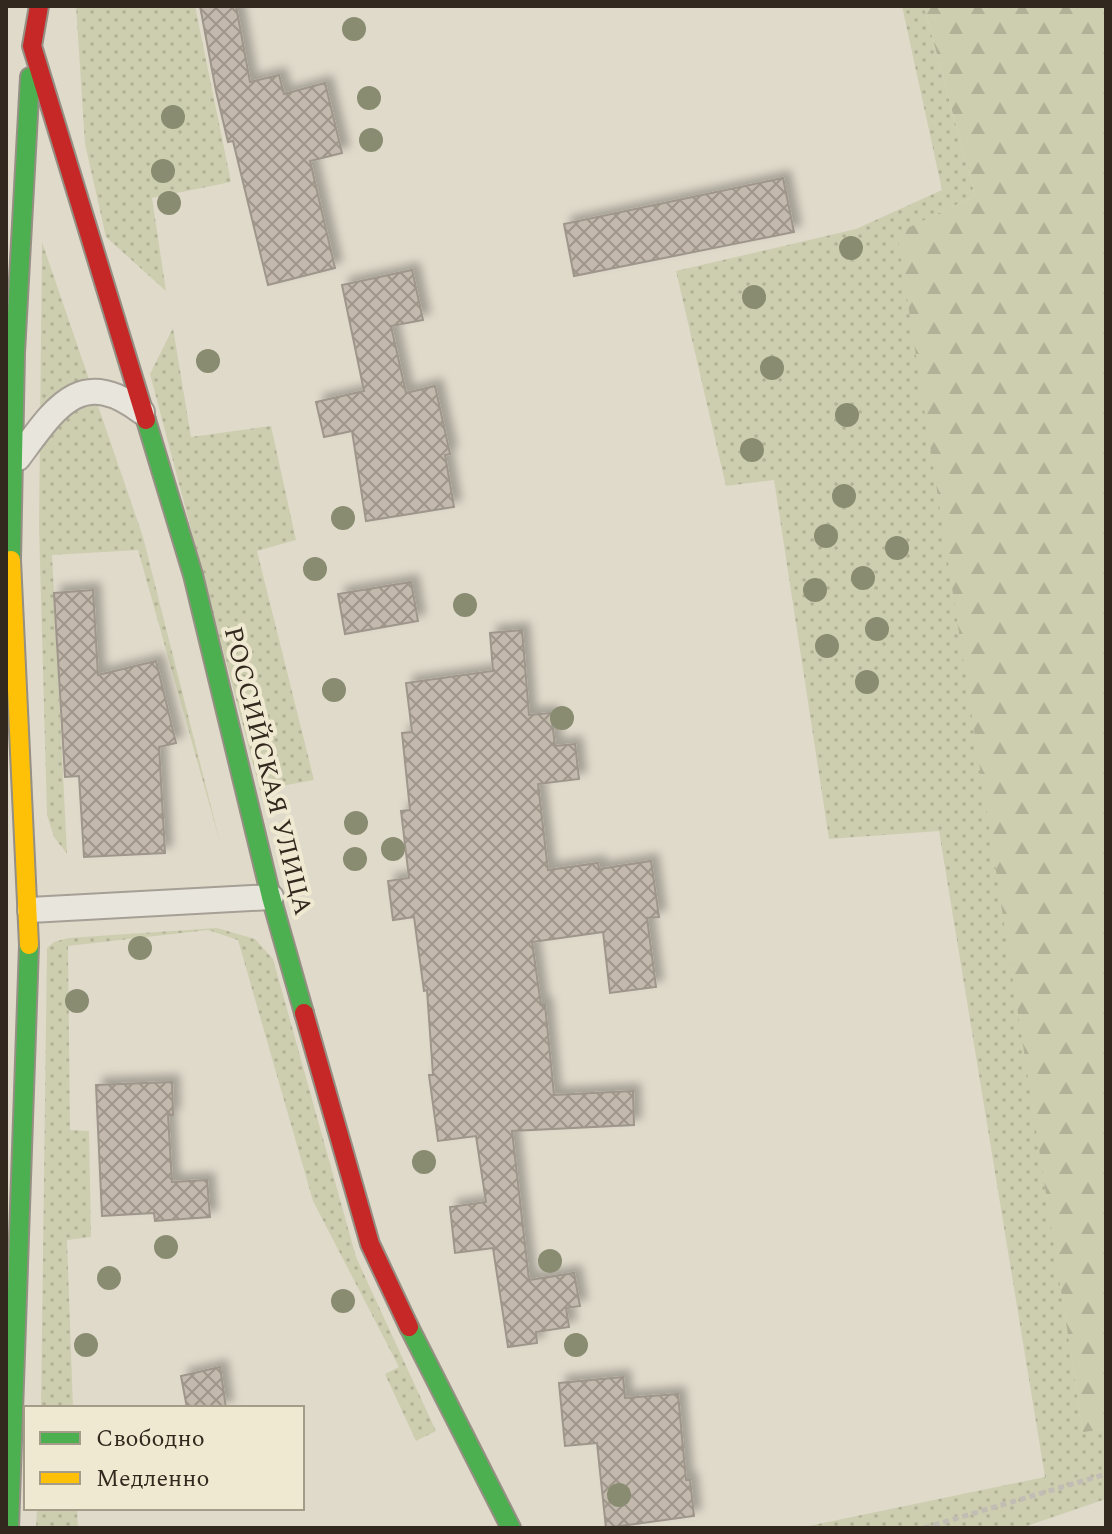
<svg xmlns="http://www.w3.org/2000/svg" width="1112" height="1534" font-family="Spectral,serif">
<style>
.grass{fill:url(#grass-dots)}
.forest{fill:url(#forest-firs)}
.building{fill:url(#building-cross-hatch);stroke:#9f968b;stroke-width:2;filter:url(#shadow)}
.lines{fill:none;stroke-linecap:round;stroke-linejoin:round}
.lane-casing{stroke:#a59f95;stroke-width:28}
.fast-casing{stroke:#958f84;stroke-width:22}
.slow-casing{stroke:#958f84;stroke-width:22}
.jam-casing{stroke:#958f84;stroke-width:22}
.path{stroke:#c1bcb4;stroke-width:5;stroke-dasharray:6 4;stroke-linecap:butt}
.lane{stroke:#e8e5dc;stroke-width:24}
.fast{stroke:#4caf50;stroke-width:18}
.slow{stroke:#ffc107;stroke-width:18}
.jam{stroke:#c62828;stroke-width:18}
.tree{fill:#898c71}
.labels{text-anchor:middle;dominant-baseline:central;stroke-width:8;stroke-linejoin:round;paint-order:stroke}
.street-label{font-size:26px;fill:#32281e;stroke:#f0e9d1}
</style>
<defs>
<pattern id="grass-dots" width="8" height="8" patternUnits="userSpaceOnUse" patternTransform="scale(2)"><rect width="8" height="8" fill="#cdceaf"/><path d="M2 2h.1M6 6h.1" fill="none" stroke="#b0b196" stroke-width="1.8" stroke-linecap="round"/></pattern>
<pattern id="forest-firs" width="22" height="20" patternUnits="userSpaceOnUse" patternTransform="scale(2)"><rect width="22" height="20" fill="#cdceaf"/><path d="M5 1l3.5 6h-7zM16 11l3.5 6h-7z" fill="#b0b196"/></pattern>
<pattern id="building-cross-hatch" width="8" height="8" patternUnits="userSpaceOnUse" patternTransform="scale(2)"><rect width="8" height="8" fill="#c3b9ac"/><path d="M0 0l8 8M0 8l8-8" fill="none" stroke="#9f968b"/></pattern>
<filter id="shadow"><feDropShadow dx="7" dy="-7" stdDeviation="4" flood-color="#0004"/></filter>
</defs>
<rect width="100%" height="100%" fill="#e0dacb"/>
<g class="grass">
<path d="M76 6H195L231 182 152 198 166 291 106 237 85 144Z"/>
<path d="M902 6H924L975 196 898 233 1083 1431 1106 1429V1499L1021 1528H799L1045 1477 939 831 829 839 774 480 726 486 676 271 856 229 942 190Z"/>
<path d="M42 242 143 537 221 846 138 550 52 555 67 854 54 837 47 815 39 526Z"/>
<path d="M173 328 191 437 271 426 296 540 257 551 314 780 260 790 150 374Z"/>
<path d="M217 928 255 939 273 959 356 1257 436 1431 416 1441 385 1374 399 1367 313 1201 238 940 208 930 68 946 70 1130 89 1131 91 1237 67 1240 73 1408H41L47 948 54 942 68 938Z"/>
<path d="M37 1508H77L78 1528H36Z"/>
</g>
<path class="forest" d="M924 6H1106V1429L1083 1432 897 233 975 196Z"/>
<g class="building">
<path d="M200 6H236L250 82 279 75 284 94 325 83 342 153 310 161 335 268 268 285 233 141 228 142 216 91Z"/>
<path d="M783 178 794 232 574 276 564 224Z"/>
<path d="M412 270 423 320 391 326 406 393 435 386 450 454 445 455 454 507 366 521 352 431 324 437 316 402 364 391 342 285Z"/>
<path d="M411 582 418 621 345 634 338 594Z"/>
<path d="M93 590 98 675 156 661 176 743 159 747 165 853 84 857 79 776 65 777 54 593Z"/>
<path d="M522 630 529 715 551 713 555 746 575 744 579 779 538 784 548 870 598 863 599 869 651 861 659 917 647 918 656 987 610 993 603 932 532 942 541 1005H545L554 1095 633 1091 634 1125 512 1131 529 1280 574 1273 580 1306 566 1308 569 1327 536 1332 537 1343 508 1347 493 1248 455 1253 450 1207 486 1202 476 1136 438 1141 429 1075H433L427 990 424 991 414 917 393 920 388 881 409 878 401 811 410 810 402 733 412 732 406 683 493 671 490 633Z"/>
<path d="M172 1082 173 1115H168L172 1182 207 1180 210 1217 155 1221 154 1213 102 1216 96 1085Z"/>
<path d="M220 1367 226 1408H187L181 1376Z"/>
<path d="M623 1377 625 1398 678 1394 686 1480H690L694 1516 606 1528 597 1443 565 1446 559 1383Z"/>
</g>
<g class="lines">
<g class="lane-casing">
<g id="lane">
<path d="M18 458C54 410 80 364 142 412"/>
<path d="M30 910 271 897"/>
</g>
</g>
<g class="fast-casing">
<g id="fast">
<path d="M146 420 193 575 271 897 304 1013"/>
<path d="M11 560 15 353 30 77"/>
<path d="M409 1327 511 1528"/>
<path d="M9 1528 29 945"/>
</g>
</g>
<g class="slow-casing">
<path id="slow" d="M11 560 29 945"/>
</g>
<g class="jam-casing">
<g id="jam">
<path d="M39 6 32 46 146 420"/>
<path d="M304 1013 370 1244 409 1327"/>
</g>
</g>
<path class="path" d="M924 1528 1106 1474"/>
<use href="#lane" class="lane"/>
<use href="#fast" class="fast"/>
<use href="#slow" class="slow"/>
<use href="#jam" class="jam"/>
</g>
<g class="tree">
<circle cx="354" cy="29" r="12"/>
<circle cx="369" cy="98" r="12"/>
<circle cx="173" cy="117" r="12"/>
<circle cx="371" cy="140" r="12"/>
<circle cx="163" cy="171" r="12"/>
<circle cx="169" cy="203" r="12"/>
<circle cx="851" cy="248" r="12"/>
<circle cx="754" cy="297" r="12"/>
<circle cx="208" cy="361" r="12"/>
<circle cx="772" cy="368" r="12"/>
<circle cx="847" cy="415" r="12"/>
<circle cx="752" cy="450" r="12"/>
<circle cx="844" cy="496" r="12"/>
<circle cx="343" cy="518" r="12"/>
<circle cx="826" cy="536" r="12"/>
<circle cx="897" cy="548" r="12"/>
<circle cx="315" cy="569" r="12"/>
<circle cx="863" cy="578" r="12"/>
<circle cx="815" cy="590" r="12"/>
<circle cx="465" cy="605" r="12"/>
<circle cx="877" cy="629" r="12"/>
<circle cx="827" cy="646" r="12"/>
<circle cx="867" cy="682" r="12"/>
<circle cx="334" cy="690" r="12"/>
<circle cx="562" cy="718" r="12"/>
<circle cx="356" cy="823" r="12"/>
<circle cx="393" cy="849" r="12"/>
<circle cx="355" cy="859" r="12"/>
<circle cx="140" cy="948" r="12"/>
<circle cx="77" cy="1001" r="12"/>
<circle cx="424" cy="1162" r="12"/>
<circle cx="166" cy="1247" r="12"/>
<circle cx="550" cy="1261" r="12"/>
<circle cx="109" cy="1278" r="12"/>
<circle cx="343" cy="1301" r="12"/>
<circle cx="86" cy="1345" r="12"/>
<circle cx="576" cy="1345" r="12"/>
<circle cx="619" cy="1495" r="12"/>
</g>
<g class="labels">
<g class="street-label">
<text transform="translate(268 771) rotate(76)">РОССИЙСКАЯ УЛИЦА</text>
</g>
</g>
<rect width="1112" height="1534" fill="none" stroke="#32281e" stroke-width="16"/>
<rect x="24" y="1406" width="280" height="104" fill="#f0e9d1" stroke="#a49c89" stroke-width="2"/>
<rect x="40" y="1432" width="40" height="12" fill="#4caf50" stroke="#a49c89" stroke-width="2"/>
<text x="96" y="1446" font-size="24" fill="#32281e">Свободно</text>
<rect x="40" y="1472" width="40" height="12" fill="#ffc107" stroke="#a49c89" stroke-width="2"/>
<text x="96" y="1486" font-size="24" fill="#32281e">Медленно</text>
</svg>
